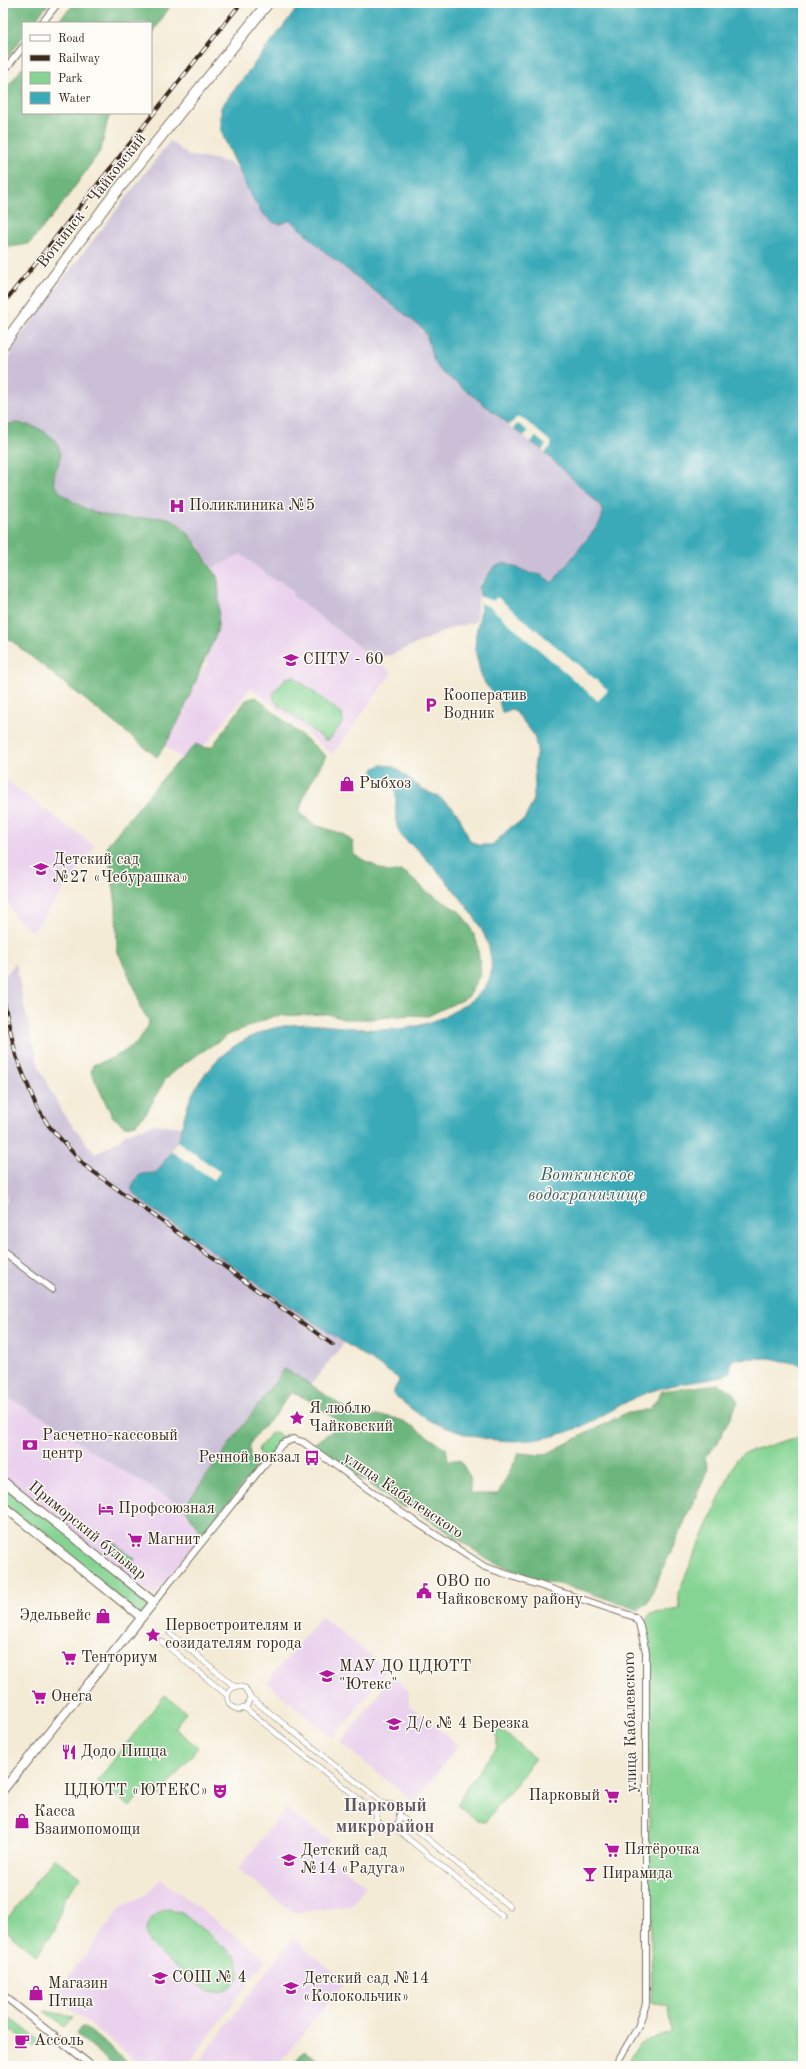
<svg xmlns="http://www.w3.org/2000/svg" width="806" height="2069" font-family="'Old Standard TT',serif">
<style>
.built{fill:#ead1ed}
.industrial{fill:#cabfd7}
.green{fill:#85d493;stroke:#607f58}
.forest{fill:#6cb67d;stroke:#54704e}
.water{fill:#3aaab8;stroke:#3a6a6b}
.pier{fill:#f4ebd6}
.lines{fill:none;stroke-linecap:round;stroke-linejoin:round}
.pedestrian-casing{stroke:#7c6e5e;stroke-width:6}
.minor-casing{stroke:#7c6e5e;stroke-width:8}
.tertiary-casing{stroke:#7c6e5e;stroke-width:10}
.primary-casing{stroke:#7c6e5e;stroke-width:12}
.pedestrian{stroke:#fff;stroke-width:5}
.minor{stroke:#fff;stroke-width:6}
.tertiary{stroke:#fff;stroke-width:8}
.primary{stroke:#fff;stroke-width:10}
.rail-casing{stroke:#3b2a1e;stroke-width:4}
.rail{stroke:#fdfcf7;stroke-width:2.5;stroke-dasharray:8;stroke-linecap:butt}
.labels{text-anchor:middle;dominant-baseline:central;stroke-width:3;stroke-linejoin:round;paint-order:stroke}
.street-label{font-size:16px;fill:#3b2a1e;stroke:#fdfcf7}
.poi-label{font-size:16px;fill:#3b2a1e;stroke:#fdfcf7;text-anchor:start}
.water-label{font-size:17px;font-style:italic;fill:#3b5d5c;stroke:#fdfcf7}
.quarter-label{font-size:18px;font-weight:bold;fill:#62535e;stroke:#fdfcf7}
</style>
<rect width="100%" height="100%" fill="#fdfcf7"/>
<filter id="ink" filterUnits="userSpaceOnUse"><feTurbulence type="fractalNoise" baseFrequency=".025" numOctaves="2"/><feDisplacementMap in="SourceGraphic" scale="8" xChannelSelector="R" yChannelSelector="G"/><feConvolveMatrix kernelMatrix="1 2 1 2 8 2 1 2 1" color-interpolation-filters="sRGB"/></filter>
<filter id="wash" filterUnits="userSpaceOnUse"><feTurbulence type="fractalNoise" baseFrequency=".012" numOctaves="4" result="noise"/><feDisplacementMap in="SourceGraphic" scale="16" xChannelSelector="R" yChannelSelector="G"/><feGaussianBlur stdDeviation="0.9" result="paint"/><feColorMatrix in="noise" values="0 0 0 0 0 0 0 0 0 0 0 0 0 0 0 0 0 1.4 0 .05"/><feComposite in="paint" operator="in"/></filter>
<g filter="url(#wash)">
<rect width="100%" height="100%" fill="#f4ebd6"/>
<g class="built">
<path d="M241 554 275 581H280L293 591V596L392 673 332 754 251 688 189 765 153 736 208 663 204 656 214 568Z"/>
<path d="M5 780 95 846 33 932 15 917 3 892V783Z"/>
<path d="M3 1395 51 1422 94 1453 184 1507 199 1530 205 1532 153 1596 3 1477Z"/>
<path d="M321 1616 388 1670 333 1738 267 1683Z"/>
<path d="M392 1676 408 1690 409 1705 458 1745 415 1803 341 1743Z"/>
<path d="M285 1809 329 1840 322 1851 366 1886 350 1906 294 1913 238 1869Z"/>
<path d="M161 1879 266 1959 187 2066H162L157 2062 153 2066H143L54 1996 122 1906 145 1895Z"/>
<path d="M292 1938 345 1981 277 2066H196Z"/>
</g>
<g class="industrial">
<path d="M170 141 189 156 204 157 230 163 243 175 249 192 262 213 274 223 291 220 325 252 415 322 427 336 433 359 439 369 457 385 542 450 598 503 603 511 602 519 553 582H551L542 575 500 564 494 567 479 584 476 622 454 627 391 655 372 657 293 596V591L280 581H275L241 554 214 568 204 558 199 545 169 519H119L101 515 88 510 64 495 55 485 53 479 58 468 26 423H15L3 425 4 372 14 345 46 301Z"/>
<path d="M16 963 23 1001 39 1067 62 1112 95 1154 118 1141 125 1134 153 1124 181 1127 177 1141 157 1172 151 1174 148 1172 136 1196 344 1343 308 1388 283 1369 184 1507 94 1453 51 1422 3 1395V1207L7 1201 3 1182V1067L8 1066 3 1042V978Z"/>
</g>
<g class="green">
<path d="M290 677H294L342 714 343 722 329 740H325L275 702 273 694 286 678Z"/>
<path d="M277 1432 282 1438 268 1457 261 1458 258 1449 271 1433Z"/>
<path d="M803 1437V2066H625L639 2044 671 2031 668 2007 652 2002 646 1623 650 1614 680 1609 678 1593 736 1460 742 1454 791 1439Z"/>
<path d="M3 1481 154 1602 141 1617 3 1506Z"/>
<path d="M114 1543 135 1559 131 1565 110 1548Z"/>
<path d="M165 1695 186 1712 174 1728 198 1747 159 1797 146 1787 130 1807 97 1781Z"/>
<path d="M497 1727 535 1758 515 1785 485 1822 477 1821 457 1805 466 1788 497 1747Z"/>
<path d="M54 1858 81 1878 64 1899 55 1930 36 1955 3 1928V1924Z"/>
<path d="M169 1909 181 1912 235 1956C240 1963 241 1972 237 1980 232 1989 221 1994 210 1991 200 1988 159 1954 151 1945 141 1929 151 1911 169 1909Z"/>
<path d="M44 2011 73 2016 64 2027Z"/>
<path d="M5 2014 39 2040 33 2047 12 2030 3 2041V2018Z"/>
</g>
<g class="forest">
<path d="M3 3H49L33 23H23V36L3 64Z"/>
<path d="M75 3H172L151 36V23H56Z"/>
<path d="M23 67V113H112L108 119 101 150 61 206 29 244 3 248V92Z"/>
<path d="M15 423C34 424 62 435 60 458 59 465 53 474 54 481 55 487 60 491 64 495 90 515 112 519 143 518 151 518 164 516 170 519 186 527 196 542 204 557 208 564 214 570 217 577 220 585 219 623 217 631 213 643 207 654 202 665 190 696 177 730 157 757L3 634V425Z"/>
<path d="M256 697 326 756 306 791 299 812 315 825 343 834 353 842 354 855 387 872 401 871 409 875 426 891 460 912 470 926 477 942 481 973 468 997 428 1016 409 1015 371 1019H343L328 1014 274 1016 228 1035 183 1064 165 1080 147 1112 136 1124 124 1126 112 1116 91 1072 93 1065C116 1058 143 1045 149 1020L140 1008 137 993 117 950 116 905 107 845 168 772 196 744 204 748 212 747 246 700Z"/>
<path d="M284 1369C308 1380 328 1399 351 1411 367 1419 376 1414 390 1417 409 1420 429 1439 446 1448L448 1460H460L470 1477 471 1494H498L519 1453 544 1455 624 1414 650 1409 662 1391 718 1384 732 1391 738 1402 717 1444 705 1457 708 1470 648 1602 638 1610 582 1590 536 1579 490 1561 409 1506 404 1508 312 1445 338 1427V1421L309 1400 291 1392C284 1400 280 1410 273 1417 257 1433 240 1444 256 1468L205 1532 199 1530 184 1507Z"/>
<path d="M81 2027H85L132 2066H114L76 2034Z"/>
<path d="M305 2050 325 2066H291Z"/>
</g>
<path class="water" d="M301 3H803V1365L769 1358 734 1359 731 1363 730 1372 721 1377C698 1382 675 1383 652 1391 627 1399 606 1415 582 1426 532 1449 477 1444 429 1420 417 1414 405 1404 394 1395V1390L399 1381 398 1378 292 1308 147 1205 132 1191V1187C139 1172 140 1174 154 1173 159 1171 162 1165 165 1160 169 1154 175 1147 178 1140 184 1124 185 1106 194 1091 208 1065 230 1045 257 1034 295 1017 327 1027 366 1029 404 1032 436 1025 467 1003 490 988 495 975 489 948 480 915 444 879 421 853 415 846 405 842 401 835 390 817 400 799 394 788 388 777 373 786 373 769L381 765 393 766 422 789 439 797 453 808 459 816 470 841 478 845H492L511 827 524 820 532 804 535 786 534 767 537 749 534 735 515 711 511 709 504 713 502 712 498 698 486 685 481 675 475 650 476 633 481 610 479 587 494 567 505 563 530 573 542 575 551 582H553L598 525C604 517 604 511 598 503L542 450 447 376 439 369 433 359 427 336 422 328 325 252 291 220 280 224 274 223 262 213 249 192 223 136 221 127V107Z"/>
<g class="pier">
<path d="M516 418H522L551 442V446L545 453 542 450 546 445 536 437 531 442 524 437 528 431 518 424 512 429 509 426Z"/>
<path d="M479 596 493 601 497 597 608 690 598 701 490 607 480 603Z"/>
<path d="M177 1141 220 1172 214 1180 171 1151Z"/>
</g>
</g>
<g filter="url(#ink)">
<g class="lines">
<g class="pedestrian-casing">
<g id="pedestrian">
<path d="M170 1633 235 1687"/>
<path d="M161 1641 227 1695"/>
<path d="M250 1697 247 1706 239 1710 231 1706C222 1695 232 1682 245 1688L250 1697 384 1804"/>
<path d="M245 1708 376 1813"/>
<circle cx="388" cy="1816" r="12"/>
<path d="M399 1815 510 1907"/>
<path d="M393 1826 503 1917"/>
</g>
</g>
<g class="minor-casing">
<g id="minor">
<path d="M42 23 58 3"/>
<path d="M3 72 23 47"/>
<path d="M3 1252 52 1289"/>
<path d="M154 1602 262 1467 282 1444 293 1439 303 1442 399 1511 485 1567 635 1617 639 1623 646 1652V2004L638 2027 615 2066"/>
<path d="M3 1995 92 2066"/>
</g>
</g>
<g class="tertiary-casing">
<g id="tertiary">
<path d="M3 1481 154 1602 3 1790"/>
<path d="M3 1506 141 1617"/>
</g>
</g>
<g class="primary-casing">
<path id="primary" d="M3 345 109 201 268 3"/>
</g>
<use href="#pedestrian" class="pedestrian"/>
<use href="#minor" class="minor"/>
<use href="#tertiary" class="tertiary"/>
<use href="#primary" class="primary"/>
<g class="rail-casing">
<g id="rail">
<path d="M3 304 241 3"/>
<path d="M3 998 16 1056 37 1108 49 1126 84 1165 333 1345"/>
</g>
</g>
<use href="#rail" class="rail"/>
</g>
</g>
<defs>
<g id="hospital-bare" transform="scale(1.2)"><path d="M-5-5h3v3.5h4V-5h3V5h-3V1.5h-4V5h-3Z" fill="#b5179e" stroke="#fdfcf7" stroke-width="2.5" paint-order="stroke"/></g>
<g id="university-bare" transform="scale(1.2)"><path d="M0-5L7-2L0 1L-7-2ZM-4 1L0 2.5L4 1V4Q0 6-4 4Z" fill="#b5179e" stroke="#fdfcf7" stroke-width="2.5" paint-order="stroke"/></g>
<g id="parking-bare" transform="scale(1.2)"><path d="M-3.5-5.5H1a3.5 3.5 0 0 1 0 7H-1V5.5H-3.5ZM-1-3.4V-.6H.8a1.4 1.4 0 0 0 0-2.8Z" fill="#b5179e" stroke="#fdfcf7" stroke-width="2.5" paint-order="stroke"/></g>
<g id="shop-bare" transform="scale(1.2)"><path d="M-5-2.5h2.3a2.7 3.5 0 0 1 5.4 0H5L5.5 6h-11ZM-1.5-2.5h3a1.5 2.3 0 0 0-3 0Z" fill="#b5179e" stroke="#fdfcf7" stroke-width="2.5" paint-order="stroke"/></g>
<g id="school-bare" transform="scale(1.2)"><path d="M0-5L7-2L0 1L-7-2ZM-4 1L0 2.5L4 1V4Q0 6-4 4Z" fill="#b5179e" stroke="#fdfcf7" stroke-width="2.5" paint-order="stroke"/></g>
<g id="sight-bare" transform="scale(1.2)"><path d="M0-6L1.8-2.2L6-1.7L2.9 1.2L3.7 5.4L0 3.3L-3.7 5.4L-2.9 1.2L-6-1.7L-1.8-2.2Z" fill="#b5179e" stroke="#fdfcf7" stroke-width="2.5" paint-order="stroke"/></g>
<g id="bank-bare" transform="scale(1.2)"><path d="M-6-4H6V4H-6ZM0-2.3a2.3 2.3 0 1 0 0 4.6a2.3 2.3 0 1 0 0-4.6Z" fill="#b5179e" stroke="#fdfcf7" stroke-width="2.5" paint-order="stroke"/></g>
<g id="bus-bare" transform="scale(1.2)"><path d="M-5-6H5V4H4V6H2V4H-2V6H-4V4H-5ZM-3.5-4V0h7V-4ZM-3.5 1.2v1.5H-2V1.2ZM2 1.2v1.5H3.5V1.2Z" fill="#b5179e" stroke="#fdfcf7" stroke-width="2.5" paint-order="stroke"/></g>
<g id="hotel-bare" transform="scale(1.2)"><path d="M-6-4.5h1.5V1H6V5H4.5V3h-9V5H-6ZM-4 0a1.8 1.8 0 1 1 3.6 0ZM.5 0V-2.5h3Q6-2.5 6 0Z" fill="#b5179e" stroke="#fdfcf7" stroke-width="2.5" paint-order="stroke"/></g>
<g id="supermarket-bare" transform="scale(1.2)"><path d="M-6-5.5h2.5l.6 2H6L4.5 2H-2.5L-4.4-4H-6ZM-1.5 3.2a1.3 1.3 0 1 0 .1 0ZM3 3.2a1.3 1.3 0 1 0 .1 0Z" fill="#b5179e" stroke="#fdfcf7" stroke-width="2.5" paint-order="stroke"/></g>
<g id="civic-bare" transform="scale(1.2)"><path d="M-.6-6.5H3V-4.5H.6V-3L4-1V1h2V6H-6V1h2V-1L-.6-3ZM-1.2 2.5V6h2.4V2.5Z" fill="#b5179e" stroke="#fdfcf7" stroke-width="2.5" paint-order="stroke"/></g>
<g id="restaurant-bare" transform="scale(1.2)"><path d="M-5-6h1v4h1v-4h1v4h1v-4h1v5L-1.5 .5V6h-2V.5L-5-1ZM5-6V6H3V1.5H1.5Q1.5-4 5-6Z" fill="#b5179e" stroke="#fdfcf7" stroke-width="2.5" paint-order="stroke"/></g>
<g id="theatre-bare" transform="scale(1.2)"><path d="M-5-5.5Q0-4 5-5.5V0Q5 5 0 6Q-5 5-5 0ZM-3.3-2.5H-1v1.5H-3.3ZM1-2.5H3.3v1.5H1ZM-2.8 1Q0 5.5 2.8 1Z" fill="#b5179e" stroke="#fdfcf7" stroke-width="2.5" paint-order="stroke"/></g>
<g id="bar-bare" transform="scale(1.2)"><path d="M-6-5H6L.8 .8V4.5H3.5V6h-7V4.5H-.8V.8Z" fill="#b5179e" stroke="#fdfcf7" stroke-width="2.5" paint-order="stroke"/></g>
<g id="cafe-bare" transform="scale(1.2)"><path d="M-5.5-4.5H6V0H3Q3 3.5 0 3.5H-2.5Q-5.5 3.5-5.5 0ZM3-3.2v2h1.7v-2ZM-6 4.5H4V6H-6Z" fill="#b5179e" stroke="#fdfcf7" stroke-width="2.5" paint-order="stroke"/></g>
</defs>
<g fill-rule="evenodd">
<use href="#hospital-bare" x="177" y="506"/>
<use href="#university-bare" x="291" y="660"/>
<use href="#parking-bare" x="431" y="705"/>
<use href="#shop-bare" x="347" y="784"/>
<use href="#school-bare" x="41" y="869"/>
<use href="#sight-bare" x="297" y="1418"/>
<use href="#bank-bare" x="30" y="1445"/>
<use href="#bus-bare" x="312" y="1458"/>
<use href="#hotel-bare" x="106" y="1509"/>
<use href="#supermarket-bare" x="135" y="1540"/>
<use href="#civic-bare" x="424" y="1591"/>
<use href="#shop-bare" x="103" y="1616"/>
<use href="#sight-bare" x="153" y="1635"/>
<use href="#supermarket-bare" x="69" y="1658"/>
<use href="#school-bare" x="327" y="1676"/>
<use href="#supermarket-bare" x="39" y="1697"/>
<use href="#school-bare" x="394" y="1724"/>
<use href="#restaurant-bare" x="69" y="1752"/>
<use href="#theatre-bare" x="220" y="1791"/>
<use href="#supermarket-bare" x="612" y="1796"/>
<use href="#shop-bare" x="22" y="1821"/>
<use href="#supermarket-bare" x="612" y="1850"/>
<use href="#school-bare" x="289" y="1860"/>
<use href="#bar-bare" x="590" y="1874"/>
<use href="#school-bare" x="160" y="1978"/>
<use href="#school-bare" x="291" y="1988"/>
<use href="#shop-bare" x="36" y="1993"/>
<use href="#cafe-bare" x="22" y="2041"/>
</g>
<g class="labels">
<g class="street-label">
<text transform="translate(92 201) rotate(-52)">Воткинск - Чайковский</text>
<text transform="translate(403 1496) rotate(34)">улица Кабалевского</text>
<text transform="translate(87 1531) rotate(39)">Приморский бульвар</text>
<text transform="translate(631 1722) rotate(-91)">улица Кабалевского</text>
</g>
<g class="poi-label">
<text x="189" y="506">Поликлиника №5</text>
<text x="303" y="660">СПТУ - 60</text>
<text x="443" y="696">Кооператив<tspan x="443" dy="18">Водник</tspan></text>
<text x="359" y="784">Рыбхоз</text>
<text x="53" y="860">Детский сад<tspan x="53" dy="18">№27 «Чебурашка»</tspan></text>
<text x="309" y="1409">Я люблю<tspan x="309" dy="18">Чайковский</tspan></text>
<text x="42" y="1436">Расчетно-кассовый<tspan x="42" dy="18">центр</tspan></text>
<text x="300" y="1458" text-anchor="end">Речной вокзал</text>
<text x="118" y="1509">Профсоюзная</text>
<text x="147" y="1540">Магнит</text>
<text x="436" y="1582">ОВО по<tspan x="436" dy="18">Чайковскому району</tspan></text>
<text x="91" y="1616" text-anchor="end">Эдельвейс</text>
<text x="165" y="1626">Первостроителям и<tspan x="165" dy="18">созидателям города</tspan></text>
<text x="81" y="1658">Тенториум</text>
<text x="339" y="1667">МАУ ДО ЦДЮТТ<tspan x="339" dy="18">"Ютекс"</tspan></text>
<text x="51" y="1697">Онега</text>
<text x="406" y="1724">Д/с № 4 Березка</text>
<text x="81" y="1752">Додо Пицца</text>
<text x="208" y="1791" text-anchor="end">ЦДЮТТ «ЮТЕКС»</text>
<text x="600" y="1796" text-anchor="end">Парковый</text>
<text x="34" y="1812">Касса<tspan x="34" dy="18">Взаимопомощи</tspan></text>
<text x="624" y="1850">Пятёрочка</text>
<text x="301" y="1851">Детский сад<tspan x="301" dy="18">№14 «Радуга»</tspan></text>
<text x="602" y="1874">Пирамида</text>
<text x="172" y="1978">СОШ № 4</text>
<text x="303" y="1979">Детский сад №14<tspan x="303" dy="18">«Колокольчик»</tspan></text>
<text x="48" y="1984">Магазин<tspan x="48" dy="18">Птица</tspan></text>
<text x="34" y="2041">Ассоль</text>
</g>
<g class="water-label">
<text x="587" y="1175">Воткинское<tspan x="587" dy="20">водохранилище</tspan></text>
</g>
<g class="quarter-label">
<text x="385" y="1806">Парковый<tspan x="385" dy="21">микрорайон</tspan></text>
</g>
</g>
<rect width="806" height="2069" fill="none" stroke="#fdfcf7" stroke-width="16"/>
<rect x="22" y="22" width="130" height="92" fill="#fdfcf7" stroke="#afa8a0"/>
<rect x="30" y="35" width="20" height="6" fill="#ffffff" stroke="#afa8a0"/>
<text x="58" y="42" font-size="12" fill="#3b2a1e">Road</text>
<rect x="30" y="55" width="20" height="6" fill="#3b2a1e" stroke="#afa8a0"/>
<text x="58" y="62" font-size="12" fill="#3b2a1e">Railway</text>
<rect x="30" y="72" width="20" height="12" fill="#85d493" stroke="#afa8a0"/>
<text x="58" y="82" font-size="12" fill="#3b2a1e">Park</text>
<rect x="30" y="92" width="20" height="12" fill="#3aaab8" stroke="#afa8a0"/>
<text x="58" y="102" font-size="12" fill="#3b2a1e">Water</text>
</svg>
